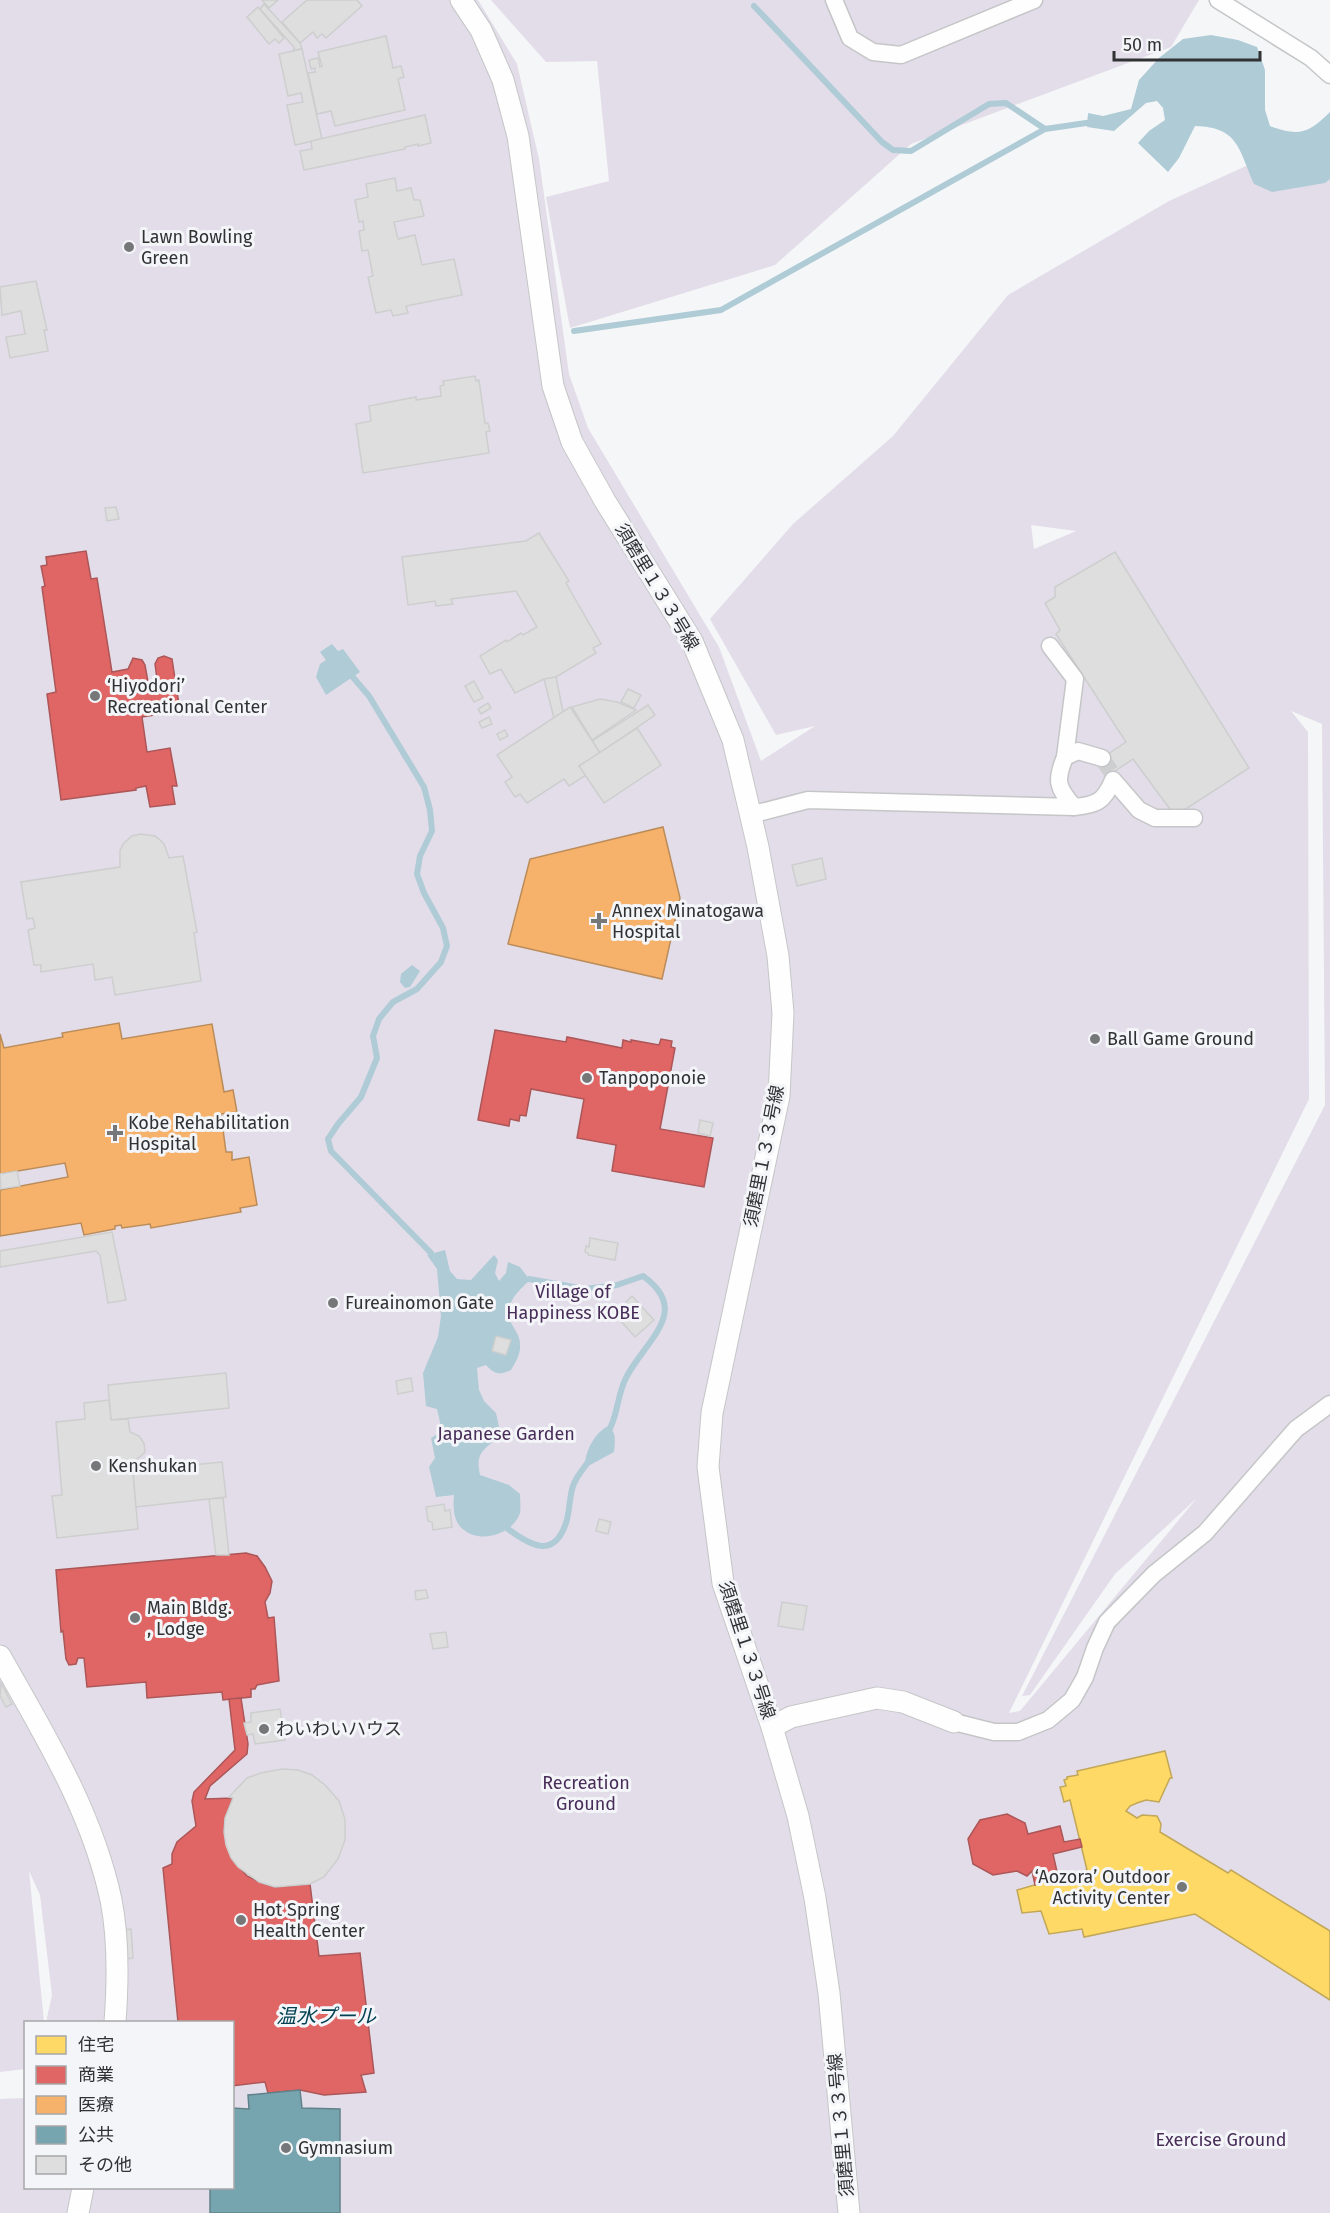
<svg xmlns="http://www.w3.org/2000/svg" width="1330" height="2213" font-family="'Fira Sans','Noto Sans JP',sans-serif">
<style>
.green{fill:#e3ddea;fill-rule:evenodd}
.water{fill:#aecbd6}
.homes{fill:#ffd966;stroke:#c1a757;stroke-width:1.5}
.shops{fill:#e06666;stroke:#ac5657;stroke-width:1.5}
.health{fill:#f6b26b;stroke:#bb8c5a;stroke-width:1.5}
.public{fill:#76a5af;stroke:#61828a;stroke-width:1.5}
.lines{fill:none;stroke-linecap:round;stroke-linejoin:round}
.stream{stroke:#aecbd6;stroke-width:6}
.building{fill:#dededf;stroke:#cdcece;stroke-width:1.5}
.minor-tunnel{stroke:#cecfd0;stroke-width:16;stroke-dasharray:16 8;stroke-linecap:butt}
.minor-casing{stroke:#c5c6c7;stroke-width:19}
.tertiary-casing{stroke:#c5c6c7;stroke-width:23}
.minor{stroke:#fefefe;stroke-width:16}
.tertiary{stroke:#fefefe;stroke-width:21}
.poi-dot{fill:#767778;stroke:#f4f5f8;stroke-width:2}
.labels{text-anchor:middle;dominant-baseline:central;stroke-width:6;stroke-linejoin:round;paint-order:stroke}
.poi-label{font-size:18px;fill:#313233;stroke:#f4f5f8;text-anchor:start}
.street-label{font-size:18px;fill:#313233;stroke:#f4f5f8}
.park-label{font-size:18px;fill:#482d59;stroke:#f4f5f8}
.water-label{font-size:20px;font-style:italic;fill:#014152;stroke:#f4f5f8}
</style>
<rect width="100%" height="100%" fill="#f5f6f7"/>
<g class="green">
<path d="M0 0H478L517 64 539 159 569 374 588 428 719 647 761 761 815 726 776 735 710 619 793 524 893 436 1008 295 1169 201 1330 128V2213H0V2099L25 2098 26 2188H232V2022H46L52 1995 40 1895 29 1871 44 2022H26L25 2069 0 2072ZM1031 525 1076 531 1034 549ZM1291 711 1322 724 1325 1105 1022 1696 1030 1695 1115 1574 1197 1498 1020 1711 1009 1713 1309 1099 1308 732Z"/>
<path d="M491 0H1199L1171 47 911 144 775 265 570 328 546 197 609 181 597 61 546 62Z"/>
</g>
<g class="water">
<path d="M1211 35 1238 40 1257 47 1265 70V110L1270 126C1299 137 1309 133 1330 112V179L1325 183 1272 192 1254 184C1239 150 1239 127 1195 126L1179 158 1168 172 1138 143 1149 131 1165 120 1163 108 1157 101 1146 103 1114 131 1087 127 1088 113 1103 116 1131 109 1139 80 1159 58 1183 39Z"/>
<path d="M332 644 338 651 343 649 360 672 326 695 316 677 320 664 326 660 320 652Z"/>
<path d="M412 965 420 971 410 987 405 988 400 982 401 974Z"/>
<path d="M445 1250 450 1271 457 1279 471 1280 494 1255 498 1260 495 1273 499 1281 506 1273 508 1262 520 1267 529 1279 528 1282C519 1290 505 1304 509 1318 512 1327 520 1334 520 1344 521 1353 516 1362 511 1370 500 1375 495 1375 486 1365L477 1368 479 1390 484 1401 496 1413 501 1436C484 1449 475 1452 480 1475L509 1485 520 1494C520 1499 521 1508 520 1513 513 1534 481 1544 464 1530 453 1522 453 1507 454 1495L436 1497 429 1467 435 1458 431 1438 442 1431 437 1409 426 1406 423 1373 438 1337 441 1316 437 1269 427 1255Z"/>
<path d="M608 1426C617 1432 615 1442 614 1452L590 1465 585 1462C587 1448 595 1433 608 1426Z"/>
</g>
<path class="homes" d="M1165 1751 1172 1778H1170L1159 1802 1146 1800 1137 1803 1130 1806 1126 1811 1137 1818 1142 1815 1157 1816 1161 1824 1160 1832 1228 1873 1231 1870 1330 1931V2000L1195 1914 1084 1937 1082 1929 1049 1934 1041 1911 1022 1913 1017 1890 1087 1870 1070 1800 1064 1802 1060 1787 1066 1786 1064 1780 1067 1779V1777L1078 1775 1077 1771Z"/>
<g class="shops">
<path d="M86 551 91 579 97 578 112 672 128 669 133 658 142 660 145 665 148 682 157 679 155 664 158 658 164 656 172 659 180 711 142 717 147 752 170 748 177 786H172L175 804 150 807 146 786 136 788V790L61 800 47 694 56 692 42 587 45 586 41 566 47 565 46 557Z"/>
<path d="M495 1030 566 1042 567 1037 622 1048 623 1040 631 1042V1040L659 1045 661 1039 672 1041 671 1047 675 1048 660 1129 713 1138 704 1187 612 1171 616 1145 577 1138 584 1099 531 1089 526 1116 520 1115 519 1121 510 1119 509 1126 478 1120Z"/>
<path d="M246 1553 257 1556 265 1567 272 1581 270 1593 265 1602 268 1618 274 1617 279 1681 257 1685 255 1689H251V1697L223 1700 222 1692 147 1698 146 1682 87 1687 84 1658H78L76 1664 69 1665 66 1659 63 1631 61 1632 56 1570Z"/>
<path d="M241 1698 248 1744 247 1754 210 1786 205 1799 233 1798 225 1818 224 1832 231 1858 247 1876 259 1882 275 1887 310 1884 319 1956 360 1953 374 2073 361 2075 366 2092 324 2095 300 2090 268 2093 265 2082 232 2086V2022H178L163 1868 172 1864V1854L177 1842 196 1826 192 1801 194 1792 235 1750 229 1699Z"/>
<path d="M1007 1814 1025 1823 1028 1834 1060 1826 1064 1842 1080 1839 1082 1847 1053 1854 1058 1876 1035 1885 1032 1871 1027 1876 1017 1871 993 1875 973 1864 968 1839 980 1820Z"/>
</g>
<g class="health">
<path d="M663 827 680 898 662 979 508 944 530 859Z"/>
<path d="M119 1023 122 1039 212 1024 224 1092 233 1090 237 1112 221 1114 226 1152H232V1160L249 1157 257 1205 240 1208 241 1212 151 1228 150 1224 122 1228 121 1225 115 1226V1229L84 1235 81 1223 0 1236V1190L68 1177 65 1163 0 1174V1034L4 1048 63 1037 62 1033Z"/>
</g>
<path class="public" d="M300 2090 302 2108 340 2109V2213H210V2188H232V2108L249 2109 248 2095Z"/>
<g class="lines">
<g class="stream">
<path d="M754 6 882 142 893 150 911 151 989 104 1006 103 1045 129 1093 122"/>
<path d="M574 331 721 310 1045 129"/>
<path d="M351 675 369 696 424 787 430 810 432 831 420 856 417 874 424 893 443 928 447 946 441 962 417 989 393 1002 379 1019 373 1036 377 1058 361 1097 338 1124 328 1139 331 1151 431 1253"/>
<path d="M529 1279 585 1289 617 1285 643 1276C692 1311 646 1340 627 1376 617 1393 618 1417 608 1432"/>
<path d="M508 1529C531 1546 554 1559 566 1523 570 1511 569 1498 573 1486 576 1476 585 1467 591 1458"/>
</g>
</g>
<g class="building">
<path d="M262 0H278L269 8Z"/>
<path d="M307 0H357L362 6 326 38 322 34 317 38 313 32 300 43 282 22Z"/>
<path d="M264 4 300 43 302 49 294 50V47L260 9Z"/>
<path d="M258 7 284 38 279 43 275 39 269 44 247 17Z"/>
<path d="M386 36 393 68 401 66 404 77 398 79 405 110 335 126 331 111 317 114 308 73 315 72V68L311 69 309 60 318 58 320 67 322 66 318 52Z"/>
<path d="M302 49 322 139 295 145 287 105 303 102 301 93 288 96 279 54Z"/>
<path d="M425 115 431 143 418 146V144L405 147V149L304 170 300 151 312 149 311 141Z"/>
<path d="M395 178 397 191 411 188 414 200H420L424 216 394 222 398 239 415 235 422 265 454 259 462 295 406 306 408 313 393 316 391 310 376 313 368 277 373 276 368 250 362 251 359 231 364 230 363 221 359 222 355 200 368 197 366 184Z"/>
<path d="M36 281 47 330H44L48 351 10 358 6 337 25 334 21 311 2 315 0 287Z"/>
<path d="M475 376 476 381 479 380 485 423H488L490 431 486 432 489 453 363 473 356 424 371 421 369 406 416 397V400L441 396 440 386 444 385 443 381Z"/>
<path d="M116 507 119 519 107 521 105 508Z"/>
<path d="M539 533 569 581 566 583 601 644 593 648 596 653 556 677 544 679 515 693 501 669 490 674 480 656 506 640 507 642 521 633 523 635 537 627 516 591 451 599 453 604 436 606 435 601 408 605 402 557 526 541Z"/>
<path d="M1115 552 1249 768 1175 816 1133 759 1106 777 1096 762 1126 742 1056 634 1060 630 1045 603 1055 597V587Z"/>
<path d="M556 677 563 712 554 718 544 679Z"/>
<path d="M474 681 483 698 474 702 465 686Z"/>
<path d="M628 689 641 695 634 708 621 702Z"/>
<path d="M600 699 617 702 636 710 592 740 572 707Z"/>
<path d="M488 703 491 708 481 714 478 709Z"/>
<path d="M648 705 655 715 600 753 592 741Z"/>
<path d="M570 707 600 753 579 766 586 775 569 786 564 779 527 803 520 794 515 797 505 782 512 777 497 755Z"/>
<path d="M489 717 492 724 482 728 479 722Z"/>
<path d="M637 728 661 765 604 803 579 766Z"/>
<path d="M505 730 508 736 500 740 497 734Z"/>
<path d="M140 834 155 836 160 840 164 844 169 858 183 856 197 932 194 933 201 981 115 995 112 977 95 980 93 964 41 972V965H34L28 930 35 928 33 918 27 919 21 882 120 867V850L124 843 132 836Z"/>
<path d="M822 858 826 879 797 886 792 865Z"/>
<path d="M700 1120 713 1123 710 1136 698 1133Z"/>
<path d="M17 1171 20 1186 1 1189 0 1174Z"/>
<path d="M112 1232 126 1300 108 1303 100 1255 96 1251 0 1267V1251Z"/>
<path d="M590 1238 618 1243 615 1260 588 1255V1253L585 1252 586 1246 589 1247Z"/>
<path d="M632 1296 654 1320 635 1337 620 1320 623 1318 618 1312 627 1304 626 1302Z"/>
<path d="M496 1336 511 1340 506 1355 492 1351Z"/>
<path d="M226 1373 229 1408 111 1420 108 1385Z"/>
<path d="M411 1378 413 1391 398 1394 396 1381Z"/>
<path d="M109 1400 111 1420 128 1419 130 1432 139 1436 144 1443 145 1452 141 1456 132 1462 138 1529 57 1538 52 1496 62 1495 56 1422 85 1419 84 1403Z"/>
<path d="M222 1462 226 1497 136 1507 133 1471Z"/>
<path d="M223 1498 229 1555H216L209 1499Z"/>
<path d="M444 1504 445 1511 450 1510 452 1527 433 1530 432 1522 428 1521 426 1507Z"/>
<path d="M599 1519 611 1522 608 1534 596 1531Z"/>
<path d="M426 1590 428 1598 416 1600 415 1591Z"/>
<path d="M782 1602 807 1606 803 1630 778 1626Z"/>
<path d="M446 1632 448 1647 433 1649 430 1634Z"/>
<path d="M1 1683 12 1704 6 1707 0 1696Z"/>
<path d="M280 1709 285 1740 255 1744 253 1734 247 1735 244 1723 251 1722V1713Z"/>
<path d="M282 1769 298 1770 312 1775 325 1785 339 1801 345 1819V1840L338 1859 324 1877 310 1884 275 1887 259 1882 238 1867 231 1858 226 1845 224 1832 225 1818 233 1798 229 1797 247 1778 261 1773Z"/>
<path d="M131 1929 133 1958 126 1959 123 1930Z"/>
</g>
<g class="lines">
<path class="minor-tunnel" d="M1102 758 1112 773"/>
<g class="minor-casing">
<g id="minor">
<path d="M834 0 850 38 873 52 901 55 1034 0"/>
<path d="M1218 0 1311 58 1330 75"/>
<path d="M1050 646 1075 679 1065 757"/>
<path d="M1074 807C1057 787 1055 781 1065 757L1078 751 1102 758"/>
<path d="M750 815 808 800 1074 807C1096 805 1104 802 1113 780L1139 810 1155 818H1194"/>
<path d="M954 1722 994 1732H1018L1048 1720 1072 1700 1085 1677 1095 1648 1107 1622 1154 1574 1205 1533 1296 1429 1330 1404"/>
</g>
</g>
<g class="tertiary-casing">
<g id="tertiary">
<path d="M461 0 481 30 503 80 518 136 553 386 572 442 605 501 692 641 733 740 758 847 778 956 783 1013 779 1096 712 1413 708 1467 723 1583 772 1727 798 1816 815 1898 829 1993 849 2213"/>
<path d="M0 1656C44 1734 92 1811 111 1900 119 1940 118 1982 115 2022"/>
<path d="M772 1727 791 1717 877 1698 903 1702 954 1722"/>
<path d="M78 2213 83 2188"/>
</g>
</g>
<use href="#minor" class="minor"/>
<use href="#tertiary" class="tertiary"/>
</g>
<g class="poi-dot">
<circle cx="129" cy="247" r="6"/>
<circle cx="95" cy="696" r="6"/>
<path d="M596 912h6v6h6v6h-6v6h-6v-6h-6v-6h6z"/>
<circle cx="1095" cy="1039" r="6"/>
<circle cx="587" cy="1078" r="6"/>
<path d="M112 1124h6v6h6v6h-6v6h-6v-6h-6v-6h6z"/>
<circle cx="333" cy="1303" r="6"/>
<circle cx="96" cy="1466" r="6"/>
<circle cx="135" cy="1618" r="6"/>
<circle cx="264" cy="1729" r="6"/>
<circle cx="1182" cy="1887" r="6"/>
<circle cx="241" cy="1920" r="6"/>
<circle cx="286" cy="2148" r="6"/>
</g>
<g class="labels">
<g class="poi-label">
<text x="141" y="237">Lawn Bowling<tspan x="141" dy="21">Green</tspan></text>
<text x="107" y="686">‘Hiyodori’<tspan x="107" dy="21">Recreational Center</tspan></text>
<text x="612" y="911">Annex Minatogawa<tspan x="612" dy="21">Hospital</tspan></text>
<text x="1107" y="1039">Ball Game Ground</text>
<text x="599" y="1078">Tanpoponoie</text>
<text x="128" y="1123">Kobe Rehabilitation<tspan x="128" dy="21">Hospital</tspan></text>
<text x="345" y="1303">Fureainomon Gate</text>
<text x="108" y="1466">Kenshukan</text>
<text x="147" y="1608">Main Bldg.<tspan x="147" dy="21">, Lodge</tspan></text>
<text x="276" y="1729">わいわいハウス</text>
<text x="1170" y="1877" text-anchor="end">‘Aozora’ Outdoor<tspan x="1170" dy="21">Activity Center</tspan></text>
<text x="253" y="1910">Hot Spring<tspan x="253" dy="21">Health Center</tspan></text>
<text x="298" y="2148">Gymnasium</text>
</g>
<g class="street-label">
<text transform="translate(657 587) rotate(59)">須磨里１３３号線</text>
<text transform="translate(764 1156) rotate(-79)">須磨里１３３号線</text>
<text transform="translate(747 1650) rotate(72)">須磨里１３３号線</text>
<text transform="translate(841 2125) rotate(-95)">須磨里１３３号線</text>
</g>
<g class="park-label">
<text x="573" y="1292">Village of<tspan x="573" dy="21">Happiness KOBE</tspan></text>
<text x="506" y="1434">Japanese Garden</text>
<text x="586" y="1783">Recreation<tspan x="586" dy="21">Ground</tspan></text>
<text x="1221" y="2140">Exercise Ground</text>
</g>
<g class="water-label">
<text x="326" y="2016">温水プール</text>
</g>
</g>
<rect x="24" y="2021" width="210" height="168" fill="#f4f5f8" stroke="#a6a7a9" stroke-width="1.5"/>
<rect x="36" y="2036" width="30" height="18" fill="#ffd966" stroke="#a6a7a9" stroke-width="1.5"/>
<text x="78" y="2051" font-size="18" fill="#313233">住宅</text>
<rect x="36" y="2066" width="30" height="18" fill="#e06666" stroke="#a6a7a9" stroke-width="1.5"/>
<text x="78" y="2081" font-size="18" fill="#313233">商業</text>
<rect x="36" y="2096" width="30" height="18" fill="#f6b26b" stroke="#a6a7a9" stroke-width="1.5"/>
<text x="78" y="2111" font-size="18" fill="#313233">医療</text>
<rect x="36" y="2126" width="30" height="18" fill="#76a5af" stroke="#a6a7a9" stroke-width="1.5"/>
<text x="78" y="2141" font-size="18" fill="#313233">公共</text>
<rect x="36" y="2156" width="30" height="18" fill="#dededf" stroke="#a6a7a9" stroke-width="1.5"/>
<text x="78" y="2171" font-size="18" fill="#313233">その他</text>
<path d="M1114 51v9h146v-9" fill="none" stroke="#313233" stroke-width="3"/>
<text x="1123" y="51" font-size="18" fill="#313233" stroke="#f4f5f8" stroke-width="4.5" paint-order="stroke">50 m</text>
</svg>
